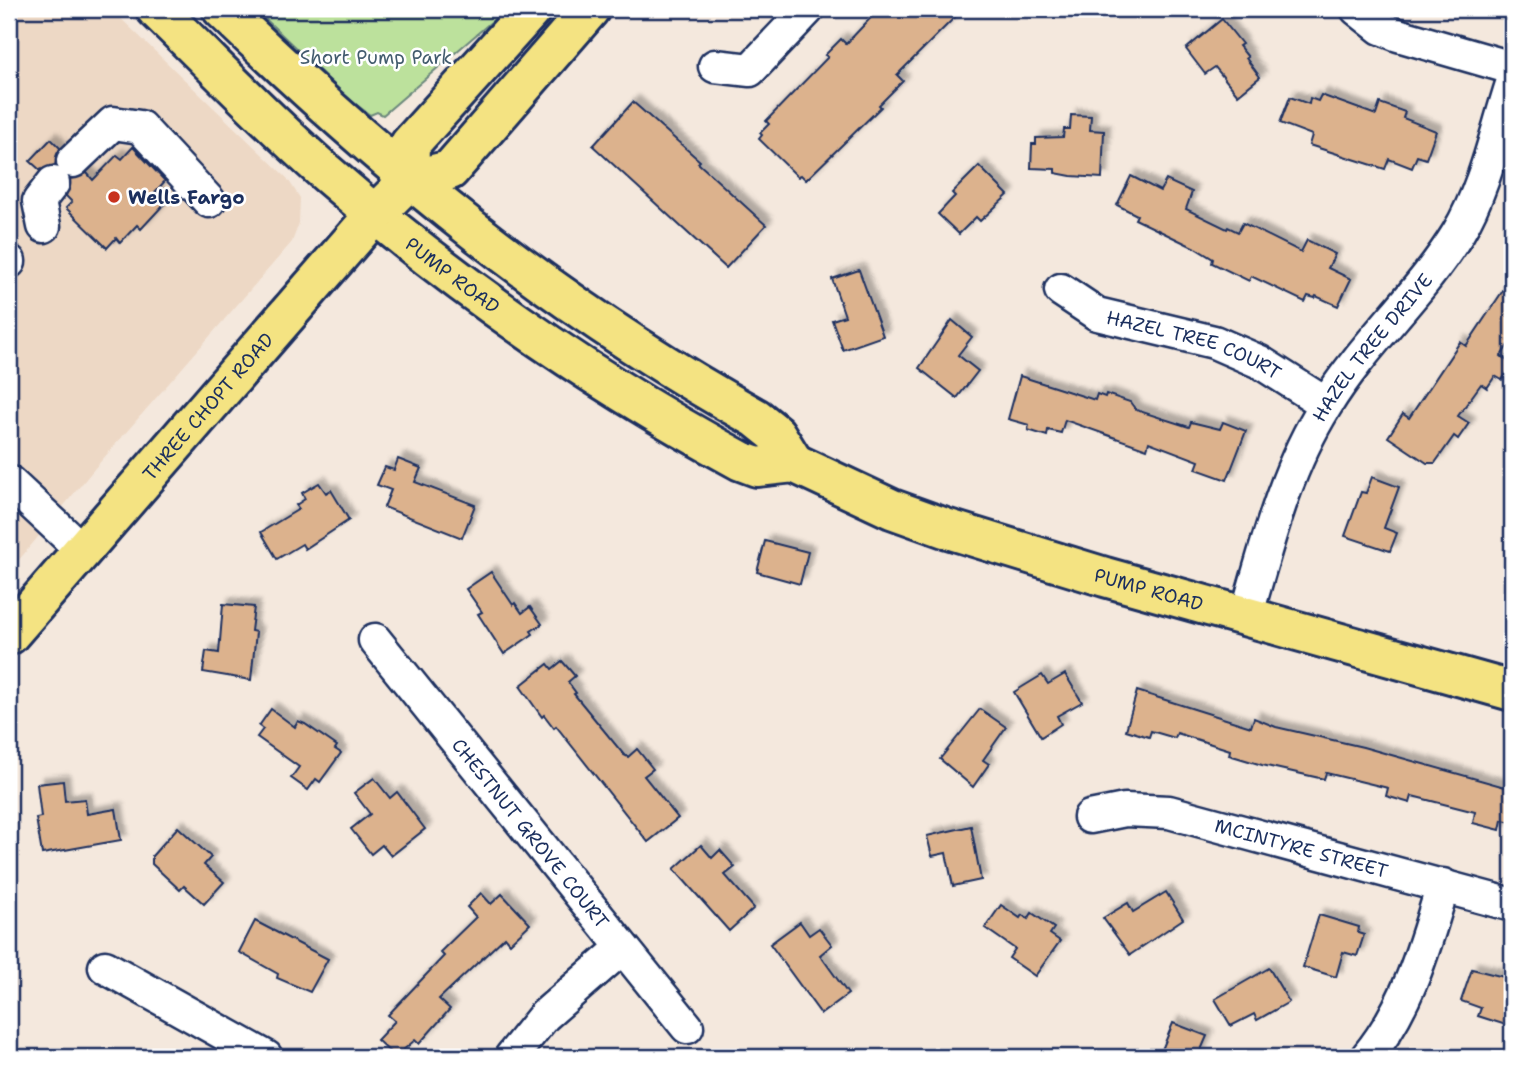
<svg xmlns="http://www.w3.org/2000/svg" width="1521" height="1066" font-family="'Shantell Sans',sans-serif">
<style>
.built{fill:#edd8c5}
.green{fill:#bce19c;stroke:#6c887d;stroke-width:2}
.building{fill:#dcb28d;stroke:#1b2f5e;stroke-width:2;filter:url(#shadow)}
.lines{fill:none;stroke-linecap:round;stroke-linejoin:round}
.minor-casing{stroke:#1b2f5e;stroke-width:37}
.major-casing{stroke:#1b2f5e;stroke-width:44}
.minor{stroke:#fff;stroke-width:32}
.major{stroke:#f4e382;stroke-width:38}
.poi-dot{fill:#c8321e;stroke:#fff;stroke-width:2.5}
.labels{text-anchor:middle;dominant-baseline:central;stroke-width:5;stroke-linejoin:round;paint-order:stroke}
.park-label{font-size:19px;fill:#435c6e;stroke:#fff}
.poi-label{font-size:19px;font-weight:bold;fill:#1b2f5e;stroke:#fff;text-anchor:start}
.street-label{font-size:19px;fill:#1b2f5e;stroke:#fff}
</style>
<defs>
<filter id="shadow"><feDropShadow dx="6" dy="-6" stdDeviation="2" flood-color="#0004"/></filter>
</defs>
<rect width="100%" height="100%" fill="#f4e8dd"/>
<filter id="ink" filterUnits="userSpaceOnUse"><feTurbulence type="fractalNoise" baseFrequency=".0143" numOctaves="2"/><feDisplacementMap in="SourceGraphic" scale="14" xChannelSelector="R" yChannelSelector="G"/><feConvolveMatrix kernelMatrix="1 2 1 2 8 2 1 2 1" color-interpolation-filters="sRGB"/></filter>
<g filter="url(#ink)">
<path class="built" d="M9 9H111L287 178 300 198 299 223 292 242 95 468 9 572Z"/>
<path class="green" d="M255 9H506L383 115 377 112 370 115 349 99Z"/>
<g class="building">
<path d="M879 9H963L897 75 903 81 879 105 881 107 806 180 801 175 798 177 759 139 762 135 760 133 769 124 766 121 828 57 825 55 841 39 846 44Z"/>
<path d="M1222 19 1242 44 1239 46 1248 57 1246 58 1260 77 1238 95 1215 67 1205 74 1186 49Z"/>
<path d="M1321 95 1376 115 1380 103 1405 112 1403 118 1436 131 1426 159 1417 156 1412 168 1389 159 1385 169 1309 145 1312 135 1280 123 1290 97 1309 104 1310 98 1318 101Z"/>
<path d="M633 102 700 161 698 163 766 225 726 268 593 146Z"/>
<path d="M1071 115 1091 116 1090 130 1104 131 1102 178 1071 176 1055 173V169L1031 168 1032 144H1036V138L1063 137 1064 129H1070Z"/>
<path d="M51 139 60 148 55 165 40 170 30 161Z"/>
<path d="M133 147 165 181 155 192 166 202 141 229 137 225 120 243 116 238 107 248 66 208 72 202 66 196 70 179 87 173 93 180 117 155 122 159Z"/>
<path d="M979 166 1008 195 980 221 976 217 959 234 938 214 955 196 952 193Z"/>
<path d="M1131 176 1160 191 1166 180 1192 192 1186 209 1227 229 1228 227 1238 232 1243 223 1301 252 1307 240 1335 254 1328 268 1351 279 1338 306 1316 296 1315 298 1308 296 1305 302 1251 276 1249 281 1212 263 1213 259 1195 248 1135 219 1137 215 1117 205Z"/>
<path d="M859 270 883 336 843 350 832 320 845 316 832 279Z"/>
<path d="M1512 277V339L1501 356 1512 365 1502 380 1495 376 1487 388 1481 384 1458 416 1469 423 1458 439 1454 436 1435 463H1427L1388 437 1403 414 1409 418 1460 342 1466 346Z"/>
<path d="M952 320 972 337 958 355 978 371 957 398 919 368Z"/>
<path d="M1020 376 1095 400 1097 394 1105 397 1106 394 1130 402 1136 410 1189 427 1191 422 1220 429 1223 422 1246 431 1227 480 1196 469 1199 461 1149 442 1147 449 1065 420 1061 433 1048 430 1047 436 1028 430 1029 425 1008 419Z"/>
<path d="M398 459 421 468 415 482 475 505 462 538 384 507 391 490 377 485 385 467 394 470Z"/>
<path d="M1372 477 1399 487 1384 528 1397 533 1390 551 1345 536 1361 492 1366 493Z"/>
<path d="M319 483 326 493 331 490 349 520 305 549 302 544 277 559 261 532 299 509 296 505 305 499 302 493Z"/>
<path d="M765 541 808 552 800 584 757 572Z"/>
<path d="M491 572 513 605 515 603 522 613 530 607 542 624 531 631 533 634 504 654 478 614 482 612 466 589Z"/>
<path d="M223 604 254 607 251 631 256 632 251 680 203 672 206 651 219 653Z"/>
<path d="M562 661 575 676 568 682 576 693 574 694 624 755 628 757 637 749 653 769 644 776 678 818 648 842 556 726 554 728 544 715 542 717 520 686 548 664 552 669Z"/>
<path d="M1065 674 1082 702 1057 716 1061 724 1041 737 1014 692 1042 675 1048 684Z"/>
<path d="M1137 691 1251 727 1254 718 1276 727 1363 747 1512 789V822L1502 820 1500 830 1473 823 1475 812 1412 796 1410 803 1386 796 1388 788 1326 773 1324 779 1262 765 1229 755 1230 750 1177 733 1175 738 1151 731 1149 737 1126 730Z"/>
<path d="M271 709 295 727 298 721 305 724 337 746 335 749 341 753 320 782 316 779 308 790 291 778 299 767 257 737 263 729 259 726Z"/>
<path d="M980 709 1006 727 983 760 989 764 973 787 940 759Z"/>
<path d="M374 778 390 798 397 792 425 829 391 856 382 845 371 854 351 829 370 814 354 793Z"/>
<path d="M63 781 65 801 85 799 87 814 116 809 121 840 42 854 36 818 41 817 37 784Z"/>
<path d="M971 826 981 880 953 886 946 853 932 856 927 836Z"/>
<path d="M178 827 211 857 204 865 224 882 204 904 184 886 180 890 152 864V856Z"/>
<path d="M701 845 712 858 720 850 735 867 725 875 754 908 729 931 674 869Z"/>
<path d="M1166 892 1183 919 1130 955 1103 918 1128 903 1133 912Z"/>
<path d="M481 893 491 904 502 894 530 924 510 943 505 937 439 999 450 1009 419 1044 415 1040 395 1057 377 1040 395 1021 388 1015 444 956 440 952 476 917 467 907Z"/>
<path d="M1001 905 1020 918 1022 915 1028 919 1032 913 1054 928 1050 934 1060 941 1035 976 1009 958 1015 949 985 928Z"/>
<path d="M1319 915 1359 927 1358 933 1364 935 1357 956 1343 952 1336 977 1303 967Z"/>
<path d="M255 921 328 959 310 992 277 978 278 974 239 952Z"/>
<path d="M800 922 809 935 819 928 832 945 820 955 848 994 821 1014 770 944Z"/>
<path d="M1269 968 1289 1002 1257 1020 1254 1014 1231 1026 1215 999Z"/>
<path d="M1472 969 1512 979V1027L1478 1016 1481 1008 1461 1001Z"/>
<path d="M1173 1023 1207 1036 1198 1057H1159Z"/>
</g>
<g class="lines">
<g class="minor-casing">
<g id="minor">
<path d="M1357 9 1381 28 1398 35 1512 68"/>
<path d="M715 66 750 70 808 9"/>
<path d="M73 161 113 123 140 127 209 201"/>
<path d="M44 226 39 201 53 183"/>
<path d="M9 261V262"/>
<path id="s1" d="M1061 290 1097 314 1214 342 1260 362 1326 404"/>
<path d="M9 482 82 550"/>
<path id="s2" d="M1246 617C1267 544 1285 470 1326 405 1364 343 1420 295 1458 233 1485 188 1496 133 1512 84"/>
<path id="s3" d="M375 640 687 1027"/>
<path id="s4" d="M1090 817 1125 810 1169 812 1512 905"/>
<path d="M105 967 266 1057"/>
<path d="M511 1057 544 1016 622 948"/>
<path d="M1367 1057C1408 1007 1425 946 1443 885"/>
</g>
</g>
<g class="major-casing">
<g id="major">
<path id="s5" d="M156 9C212 63 266 120 324 171 452 283 591 380 741 461L757 467 794 463 892 509 945 528 1105 577 1512 691"/>
<path d="M222 9C389 170 552 305 756 418L776 434 794 463"/>
<path d="M409 180 410 144 532 9"/>
<path id="s6" d="M9 635 375 214 409 180 450 170 590 9"/>
</g>
</g>
<use href="#minor" class="minor"/>
<use href="#major" class="major"/>
</g>
</g>
<circle class="poi-dot" cx="114" cy="197" r="7"/>
<g class="labels">
<g class="park-label">
<text x="376" y="57">Short Pump Park</text>
</g>
<g class="poi-label">
<text x="128" y="197">Wells Fargo</text>
</g>
<g class="street-label">
<text stroke="none"><textPath href="#s5" startOffset="399">PUMP ROAD</textPath></text>
<text stroke="none"><textPath href="#s1" startOffset="145">HAZEL TREE COURT</textPath></text>
<text stroke="none"><textPath href="#s2" startOffset="301">HAZEL TREE DRIVE</textPath></text>
<text stroke="none"><textPath href="#s6" startOffset="303">THREE CHOPT ROAD</textPath></text>
<text stroke="none"><textPath href="#s5" startOffset="1174">PUMP ROAD</textPath></text>
<text stroke="none"><textPath href="#s3" startOffset="248">CHESTNUT GROVE COURT</textPath></text>
<text stroke="none"><textPath href="#s4" startOffset="217">MCINTYRE STREET</textPath></text>
</g>
</g>
<rect width="1521" height="1066" fill="none" stroke="#fff" stroke-width="35"/>
<rect x="18" y="18" width="1486" height="1031" fill="none" stroke="#1b2f5e" stroke-width="2.5" filter="url(#ink)"/>
</svg>
